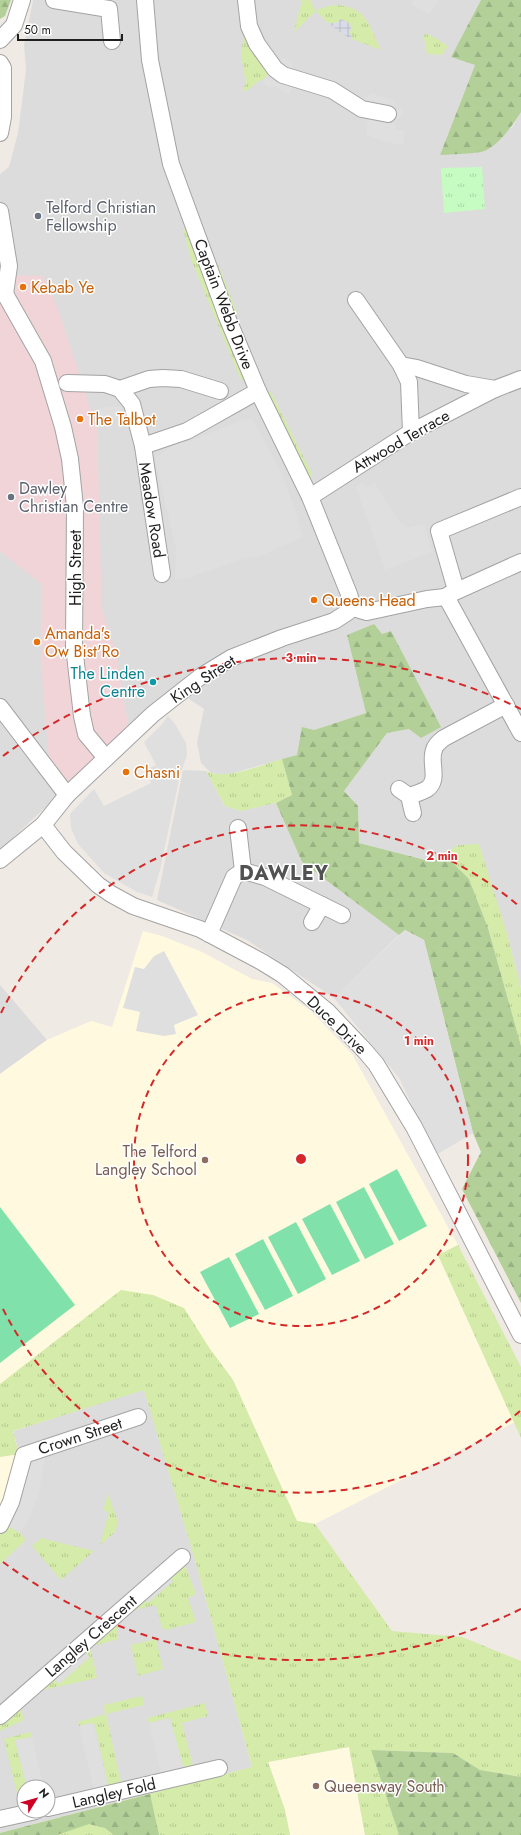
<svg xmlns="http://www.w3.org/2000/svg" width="521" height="1835" font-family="Jost,sans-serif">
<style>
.residential{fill:#dddcdc;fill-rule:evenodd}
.commercial{fill:#f1d4d8}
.education{fill:#fffadf}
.grass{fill:url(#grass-tufts)}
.forest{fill:url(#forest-firs)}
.park{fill:url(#park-tufts)}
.pitch{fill:#81e1ab}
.parking{fill:#dfdfdf}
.plaza{fill:url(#plaza-grid)}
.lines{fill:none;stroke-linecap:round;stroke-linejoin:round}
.street-casing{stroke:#a3a3a3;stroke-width:18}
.street{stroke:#fff;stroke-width:16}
.ring{fill:none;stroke:#d62828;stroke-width:2;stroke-dasharray:7 5}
.worship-dot{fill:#6b7280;stroke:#fff;stroke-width:1.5}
.food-dot{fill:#e8710a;stroke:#fff;stroke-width:1.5}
.culture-dot{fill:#0f9aa8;stroke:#fff;stroke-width:1.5}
.education-dot{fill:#8d6e63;stroke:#fff;stroke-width:1.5}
.labels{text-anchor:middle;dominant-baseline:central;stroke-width:3;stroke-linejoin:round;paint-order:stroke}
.worship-label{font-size:16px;fill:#5b616d;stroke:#fff;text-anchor:start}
.food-label{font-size:16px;fill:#c56008;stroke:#fff;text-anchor:start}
.street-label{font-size:16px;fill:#1f1f1f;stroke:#fff}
.culture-label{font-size:16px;fill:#0d838f;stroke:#fff;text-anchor:end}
.education-label{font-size:16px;fill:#785e54;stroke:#fff;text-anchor:end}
.district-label{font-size:20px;font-weight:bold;letter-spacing:1px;fill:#525252;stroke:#fff}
.centre{fill:#d62828;stroke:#fff;stroke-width:2}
.ring-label{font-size:12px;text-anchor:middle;font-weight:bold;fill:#d62828;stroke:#fff;stroke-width:3;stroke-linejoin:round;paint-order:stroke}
</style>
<defs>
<pattern id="grass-tufts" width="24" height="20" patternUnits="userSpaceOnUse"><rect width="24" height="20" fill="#d5eba9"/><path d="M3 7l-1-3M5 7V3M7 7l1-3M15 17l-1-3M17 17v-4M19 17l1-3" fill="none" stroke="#b6c991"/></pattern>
<pattern id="forest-firs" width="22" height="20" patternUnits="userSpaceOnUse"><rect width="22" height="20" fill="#b2d098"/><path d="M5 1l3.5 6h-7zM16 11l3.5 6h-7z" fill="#99b283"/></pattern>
<pattern id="park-tufts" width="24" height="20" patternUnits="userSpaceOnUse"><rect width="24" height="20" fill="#c6fbc1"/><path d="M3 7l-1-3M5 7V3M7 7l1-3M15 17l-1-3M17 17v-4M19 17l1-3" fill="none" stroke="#aad7a5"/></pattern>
<pattern id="plaza-grid" width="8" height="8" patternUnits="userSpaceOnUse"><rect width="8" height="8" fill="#d9dbe6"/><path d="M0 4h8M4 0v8" fill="none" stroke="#babcc5"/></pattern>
</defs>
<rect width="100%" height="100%" fill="#f0eae5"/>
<g class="residential">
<path d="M33 0H481L451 57 475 65 440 155 493 145 513 126 521 112V988L506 930 458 845 433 862 359 843 358 806 344 791 387 733 409 729 391 631 382 634 347 635 366 713 314 730 297 755 226 775 211 773 201 763 197 742 204 709 173 688 0 850V174L9 167 18 133 26 69 24 45Z"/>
<path d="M183 770 206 771 225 806 241 811 276 803 302 862 399 935 334 998 247 940 157 900Z"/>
<path d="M0 985 47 1040 0 1074Z"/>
<path d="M144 1389 195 1560 252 1767 0 1833V1513L19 1454 13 1431ZM24 1787H48V1811H24Z"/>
</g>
<path class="commercial" d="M0 246 8 275 43 276 58 309 97 429 102 609 116 653 129 730 65 791 49 760 41 665V584L0 551Z"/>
<g class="education">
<path d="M143 931 162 936 202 952 252 979 272 983 312 1012 352 1054 458 1245 438 1255 515 1422 315 1524 297 1521 233 1380 210 1349 144 1389 13 1431 19 1454 0 1513V1074L47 1040 91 1021 112 1027Z"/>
<path d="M349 1747 365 1835H290L285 1810 268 1762Z"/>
</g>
<g class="grass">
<path d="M302 0H310L316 11C332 1 357 4 367 21 373 30 376 41 381 50L352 39 350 33 351 26 328 23 316 11 294 32Z"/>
<path d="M244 34 275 69 262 81 260 80 245 92 243 88 246 84 241 55Z"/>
<path d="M423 34 430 35 448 46 442 55 427 54Z"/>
<path d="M193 225 204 256 219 266 237 313 227 317 258 391 271 392 312 474 310 497 258 391 240 378 192 262 183 229Z"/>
<path d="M282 759 292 795 276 803 241 811 225 806 206 771C226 781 260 765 282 759Z"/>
<path d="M479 844 506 930 521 988V1046L488 928 469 879 444 854 458 845Z"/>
<path d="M458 1245 521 1367V1438L438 1255Z"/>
<path d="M121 1290 153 1295 184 1308 210 1349 233 1380 297 1521 315 1524 392 1631 462 1637 521 1661V1777L480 1770 453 1753 371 1750 399 1835H365L349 1747 268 1762 285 1810 290 1835H0V1833L252 1767 195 1560 144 1390 13 1431 19 1454 0 1457V1384Z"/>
<path d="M108 1494 118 1522 115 1532 100 1545 109 1512 103 1510Z"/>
<path d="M2 1522 20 1533 26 1540 0 1564V1525Z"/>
<path d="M41 1538 94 1551 61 1580 32 1546Z"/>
<path d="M182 1557 196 1594 188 1598 196 1622 166 1630 162 1628 156 1605 116 1614 118 1639 90 1647 97 1678 38 1691 49 1673 59 1684 89 1657 80 1646 140 1594 148 1603 173 1581 166 1571Z"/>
<path d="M156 1639 163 1669 138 1676 131 1645Z"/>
<path d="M142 1696 144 1705 106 1714 123 1792 96 1798 107 1780 95 1726 93 1723 79 1726 78 1722 105 1714 104 1705Z"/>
<path d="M205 1703 208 1716 182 1723 195 1774 186 1777 170 1718 149 1723 147 1718Z"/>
<path d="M20 1706 24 1720 0 1731V1716Z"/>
<path d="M30 1732 32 1737 15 1741 27 1787H24V1811L22 1814 4 1739Z"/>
</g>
<g class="forest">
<path d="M0 0H11L5 16 0 19Z"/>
<path d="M481 0H521V112C514 124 496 149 481 152 468 154 453 154 440 155L475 65 451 57Z"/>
<path d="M374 624 382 634 391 631 441 727 421 738 409 729 387 733 344 791 358 806 359 843 433 862 444 854 469 879 488 928 521 1046V1303L462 1189 481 1152 473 1133 424 940 405 930 399 935 302 862 276 803 292 795 282 759 297 755 302 727 314 730 366 713 347 635Z"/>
<path d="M371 1750 453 1753 480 1770 521 1777V1835H399Z"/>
<path d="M150 1794 159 1835H114L105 1828 89 1824 57 1835H0V1833Z"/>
</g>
<path class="park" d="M482 167 485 209 444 213 441 168Z"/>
<g class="pitch">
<path d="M397 1169 427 1226 399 1241 369 1184Z"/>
<path d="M364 1187 394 1244 365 1259 336 1202Z"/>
<path d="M330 1204 360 1261 332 1275 302 1219Z"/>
<path d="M0 1207 75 1305 0 1363Z"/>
<path d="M296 1222 326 1279 298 1294 268 1237Z"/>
<path d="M263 1239 293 1296 265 1310 235 1254Z"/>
<path d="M229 1257 259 1314 230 1328 200 1272Z"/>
</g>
<g class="parking">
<path d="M414 0H439L433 10 428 14 411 4Z"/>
<path d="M283 58 293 62 290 78 294 79 290 95 275 86 268 87 262 81Z"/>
<path d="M372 93 395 101 394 111 403 108 401 116 396 120 395 124 396 129 405 131 403 145 387 142 366 135 368 118 362 109 364 99Z"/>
<path d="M107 407H121L123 416 112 421H101L98 408Z"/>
<path d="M252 419 278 466 292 501 303 537 260 556 240 560 188 578 175 579 176 548 155 459 175 444 193 440 237 422Z"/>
<path d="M362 483 366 487 375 483 398 520 408 528 424 524 432 552 385 570 356 487Z"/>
<path d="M168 716 175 724 186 743 187 755 180 775 160 870 152 897 137 892 104 873 78 844 71 828 70 814 94 789 104 806 151 783 146 770 156 765 144 742 162 724Z"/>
<path d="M405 930 424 940 473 1133 436 1155 399 1078 334 998Z"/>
<path d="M164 951 198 1015 174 1025 176 1034 164 1036 136 1031 140 1012 123 1008 135 967 144 969 154 956Z"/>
<path d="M47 1447 39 1493 28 1521 20 1533 2 1522 24 1455Z"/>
<path d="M166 1571 173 1581 148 1603 140 1594Z"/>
<path d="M80 1646 90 1657 59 1684 49 1673Z"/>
<path d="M170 1718 186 1777 163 1782 149 1723Z"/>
<path d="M93 1723 110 1794 96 1798 79 1726Z"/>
<path d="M32 1737 43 1787H27L15 1740Z"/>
</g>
<path class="plaza" d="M341 19 348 22 351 26 350 33 352 39 344 35 328 23H336Z"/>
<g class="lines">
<g class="street-casing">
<g id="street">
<path d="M54 0 109 9 112 41"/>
<path d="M246 0 249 26 257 44 275 69 283 75 332 90 362 109 388 114"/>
<path d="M0 40 14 25 22 0"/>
<path d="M0 63 3 68V117L0 133"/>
<path d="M0 211 9 266 5 294"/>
<path d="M5 294 43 361 63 427 70 459 75 507 74 646 82 716 86 734 106 758"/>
<path d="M356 300 401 365 417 368 466 384 495 389 521 379"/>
<path d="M401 365 409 382 411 432"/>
<path d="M67 383 105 384 120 389 149 379 163 378 181 379 220 391"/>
<path d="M120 389 132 404 143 446 162 574"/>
<path d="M143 446 187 431 258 391"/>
<path d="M310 497 411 432 495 389"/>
<path d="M456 590 439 531 521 497"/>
<path d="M448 595 521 562"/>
<path d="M350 607 367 612 427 599 445 597 449 602 521 733"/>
<path d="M0 707 67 795"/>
<path d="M399 789 409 796 413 813"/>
<path d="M409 796C415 794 422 792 427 789 440 780 429 762 434 750 435 745 440 741 444 738L506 705"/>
<path d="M43 825 64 852 98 885 111 894 133 906 200 929 262 962 283 975 328 1012 365 1051 376 1064 414 1127 521 1335"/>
<path d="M238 828 243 871"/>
<path d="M0 860 43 825 67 795 153 714 200 677 231 658 282 638 334 621 348 612 351 601 349 594 310 497 258 391 227 317 171 164 150 60 145 0"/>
<path d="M312 922 322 905"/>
<path d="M209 934 234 877 243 871 265 877 342 915"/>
<path d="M0 1525 11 1502 24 1455 138 1417"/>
<path d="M0 1716 182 1557"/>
<path d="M48 1808 219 1768"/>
<path d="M0 1819 36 1811"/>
</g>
</g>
<use href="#street" class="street"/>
</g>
<g class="ring">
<circle cx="301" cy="1159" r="167"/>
<path d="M520 1411A334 334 0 0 1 1 1305M1 1013A334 334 0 0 1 520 907"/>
<path d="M521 1609A501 501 0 0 1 3 1562M3 756A501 501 0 0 1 521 709"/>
</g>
<g class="worship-dot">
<circle cx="38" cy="216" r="4"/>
<circle cx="11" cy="497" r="4"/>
</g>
<g class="food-dot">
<circle cx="23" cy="287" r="4"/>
<circle cx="80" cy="419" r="4"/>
<circle cx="314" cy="600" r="4"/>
<circle cx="37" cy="642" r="4"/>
<circle cx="126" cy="772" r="4"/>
</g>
<circle class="culture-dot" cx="153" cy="682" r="4"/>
<g class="education-dot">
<circle cx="205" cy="1160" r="4"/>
<circle cx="316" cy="1786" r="4"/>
</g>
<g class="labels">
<g class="worship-label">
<text x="46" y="207">Telford Christian<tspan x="46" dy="18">Fellowship</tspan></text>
<text x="19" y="488">Dawley<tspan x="19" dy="18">Christian Centre</tspan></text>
</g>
<g class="food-label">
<text x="31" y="287">Kebab Ye</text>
<text x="88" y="419">The Talbot</text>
<text x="322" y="600">Queens Head</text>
<text x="45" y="633">Amanda's<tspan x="45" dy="18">Ow Bist'Ro</tspan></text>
<text x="134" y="772">Chasni</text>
</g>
<g class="street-label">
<text transform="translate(224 304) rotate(69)">Captain Webb Drive</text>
<text transform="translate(401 441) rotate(-30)">Attwood Terrace</text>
<text transform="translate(152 510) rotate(81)">Meadow Road</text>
<text transform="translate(75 568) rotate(-90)">High Street</text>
<text transform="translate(203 679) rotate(-33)">King Street</text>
<text transform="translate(337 1025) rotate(44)">Duce Drive</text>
<text transform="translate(80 1436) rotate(-18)">Crown Street</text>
<text transform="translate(91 1636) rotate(-41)">Langley Crescent</text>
<text transform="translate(114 1793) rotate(-13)">Langley Fold</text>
</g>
<g class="culture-label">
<text x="145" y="673">The Linden<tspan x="145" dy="18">Centre</tspan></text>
</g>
<g class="education-label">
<text x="197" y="1151">The Telford<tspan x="197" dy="18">Langley School</tspan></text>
<text x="324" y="1786" text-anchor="start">Queensway South</text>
</g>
<g class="district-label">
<text x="284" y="873">DAWLEY</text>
</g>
</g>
<circle cx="301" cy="1159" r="6" class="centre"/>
<g class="ring-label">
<text x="301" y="662">3 min</text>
<text x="442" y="860">2 min</text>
<text x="419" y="1045">1 min</text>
</g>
<g transform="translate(36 1799) rotate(53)"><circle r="19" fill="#ffffff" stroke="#a5a5a5"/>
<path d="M0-3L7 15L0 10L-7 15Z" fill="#ce0023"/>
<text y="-6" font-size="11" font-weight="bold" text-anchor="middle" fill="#1f1f1f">N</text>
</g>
<path d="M18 34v6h104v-6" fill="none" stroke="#1f1f1f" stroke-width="2"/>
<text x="24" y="34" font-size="12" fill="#1f1f1f" stroke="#ffffff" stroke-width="3" paint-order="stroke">50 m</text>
</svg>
